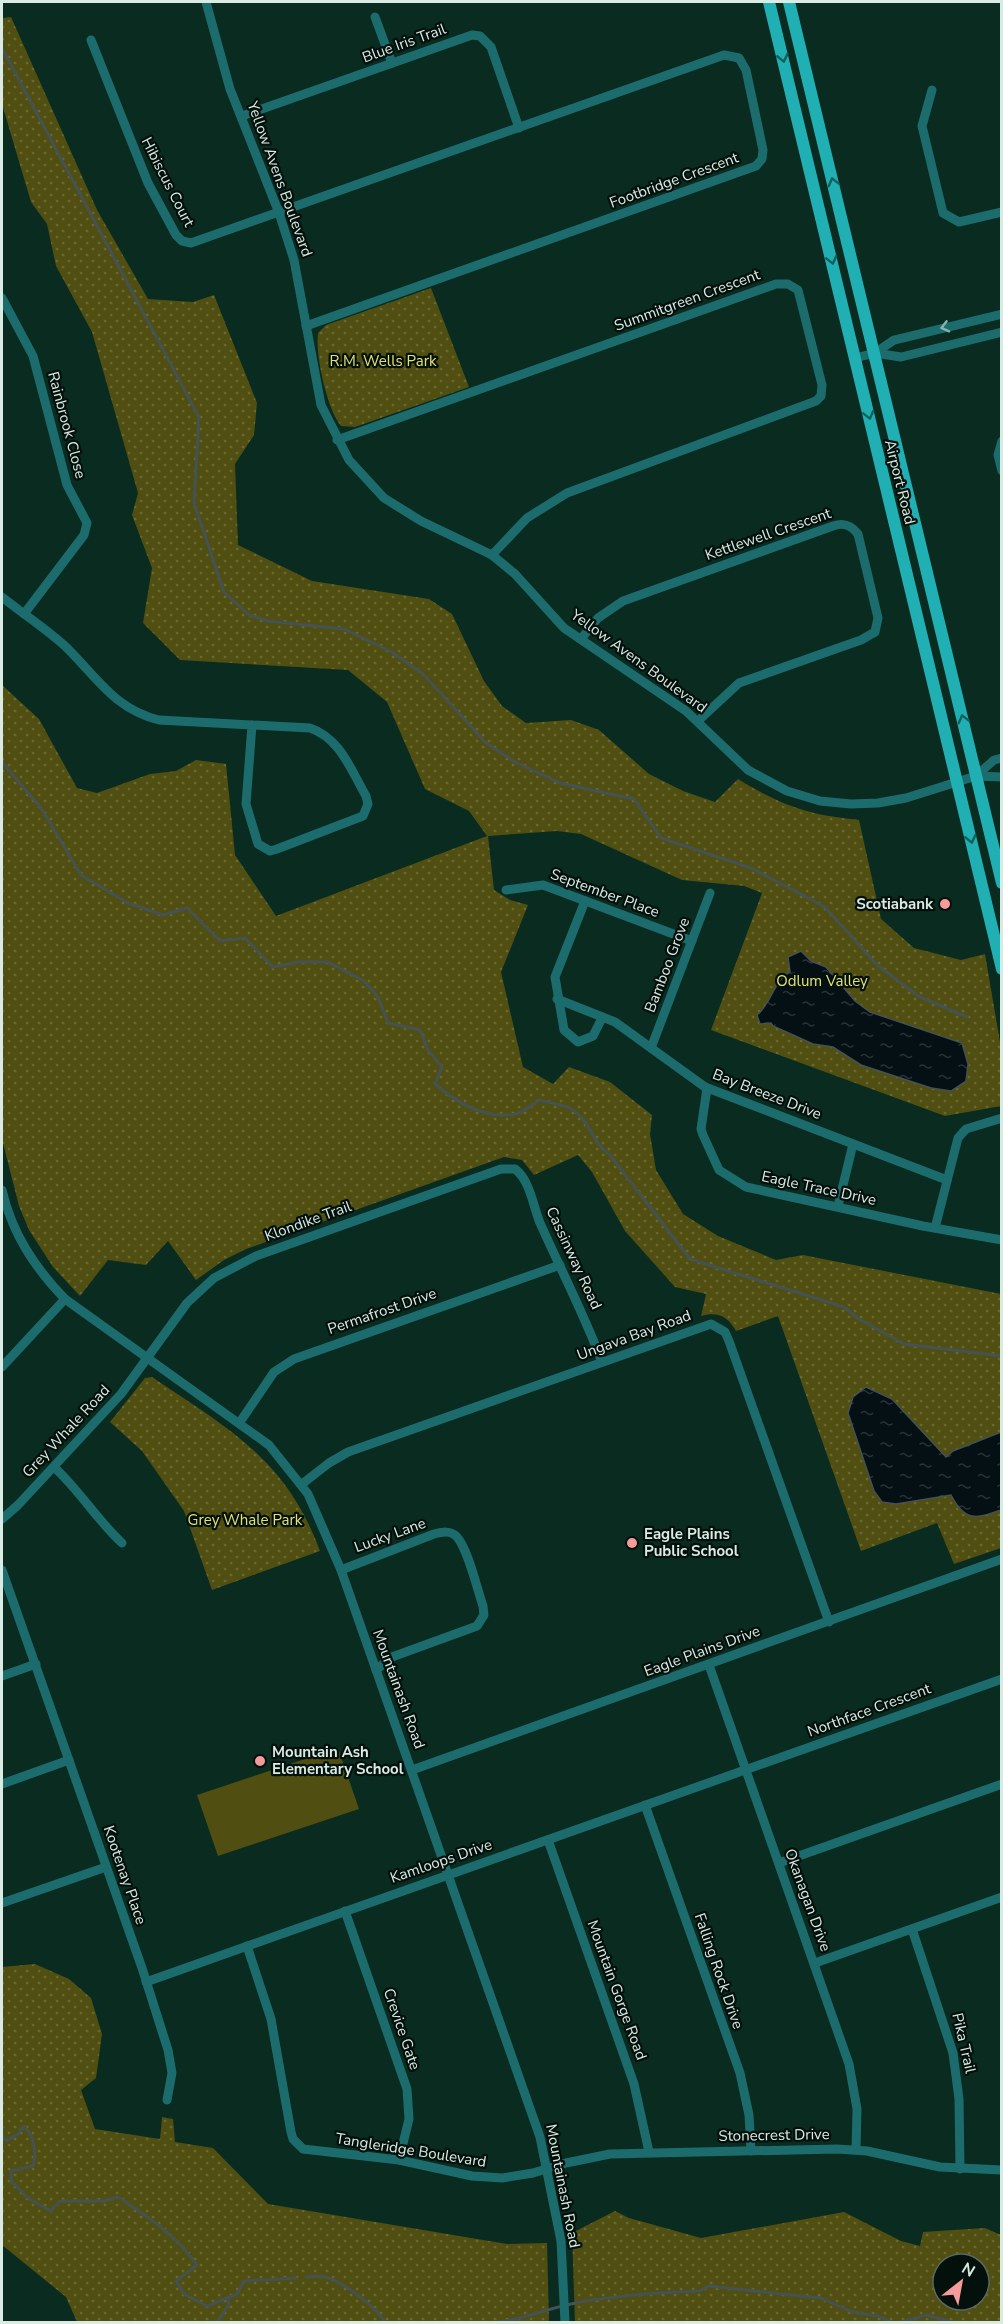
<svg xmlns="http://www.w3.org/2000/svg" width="1003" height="2324" font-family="'Nunito Sans',sans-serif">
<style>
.park{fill:url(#park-dots);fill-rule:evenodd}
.pitch{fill:#504f11}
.water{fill:url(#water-ripples);stroke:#455253;stroke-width:1.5}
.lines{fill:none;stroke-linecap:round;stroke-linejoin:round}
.stream{stroke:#455253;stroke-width:3}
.minor{stroke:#1c6c6e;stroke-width:9}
.major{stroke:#20afb2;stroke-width:12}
.oneway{stroke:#12605e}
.oneway2{stroke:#84b2ae}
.poi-dot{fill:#f59b9b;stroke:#04100b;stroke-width:2}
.labels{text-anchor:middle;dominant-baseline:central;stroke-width:4.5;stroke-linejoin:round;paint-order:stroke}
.street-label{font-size:15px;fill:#d9ebe3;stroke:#04100b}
.park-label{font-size:15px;fill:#e3e274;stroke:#04100b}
.poi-label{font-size:15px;font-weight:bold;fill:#d9ebe3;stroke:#04100b;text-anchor:start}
</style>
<defs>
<pattern id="park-dots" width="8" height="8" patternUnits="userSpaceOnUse" patternTransform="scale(1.5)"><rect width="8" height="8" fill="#504f11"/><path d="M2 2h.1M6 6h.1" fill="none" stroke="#696834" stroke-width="1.8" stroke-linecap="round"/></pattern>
<pattern id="water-ripples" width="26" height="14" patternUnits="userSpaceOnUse" patternTransform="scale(1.5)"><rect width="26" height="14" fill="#051015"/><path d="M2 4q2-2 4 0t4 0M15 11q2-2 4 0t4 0" fill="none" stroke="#293337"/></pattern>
</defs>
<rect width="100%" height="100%" fill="#092b20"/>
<g class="park">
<path d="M11 17 97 210 148 299 193 302 214 295 257 403 254 435 235 464 238 545 312 581 429 599 452 614 484 681 502 706 526 723 571 720 599 730 649 774 683 791 715 802 738 779C782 806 808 815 859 820L881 919 914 948 961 960 985 954 1001 1048V1106L945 1116 711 1030 762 893 744 886 682 880 581 834 557 831 488 836 494 890 510 900 528 905 501 972 523 1067 553 1084 569 1067 610 1082 652 1115 650 1134 656 1170 683 1214 718 1236 776 1260 803 1255 1001 1294V1548L954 1564 937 1523 861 1551 778 1316 736 1331C728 1316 717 1311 701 1316L706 1294 675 1287 625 1231 592 1172 578 1155 534 1175 522 1160 504 1157 246 1249 224 1260 196 1280 168 1241 146 1265 108 1260 80 1296 53 1267 29 1230 19 1206 2 1139V685L39 719 77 788 97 793 150 774 176 771 196 760 226 764 235 855 276 916 487 836 469 811 425 789 387 702 348 670 180 660 143 623 152 568 132 515 138 493 92 332 56 266 47 224 31 202 2 104V18Z"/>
<path d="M431 288 469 387 355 427 341 426C327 410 315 354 318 333L326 325Z"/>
<path d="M152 1377C229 1429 286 1459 320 1551L212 1590 184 1511 142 1451 110 1422 145 1378Z"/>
<path d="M35 1964 69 1979 91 1998 102 2034 96 2078 81 2090 95 2129 160 2139 162 2117 173 2119 175 2142 213 2148 268 2204 507 2244 547 2243 549 2322H77L66 2297 2 2245V1967Z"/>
<path d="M615 2211 629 2218 701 2238 844 2212 901 2241 920 2246 923 2232 985 2228 1001 2235V2322H575L572 2233ZM943 2264H979V2300H943Z"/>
</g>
<path class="pitch" d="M338 1748 359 1809 218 1856 197 1795Z"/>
<g class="water">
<path d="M801 951 811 961 826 967 855 1001 870 1012 962 1043 968 1064 966 1081 951 1091 931 1088 861 1065 833 1047 813 1044 773 1026 771 1023 760 1024 757 1015C771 1004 774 980 790 972L788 957Z"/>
<path d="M866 1387 892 1399 946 1457 953 1451 1001 1432V1510C976 1519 965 1522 951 1495L896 1504 882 1502 874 1491 848 1413 853 1397Z"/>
</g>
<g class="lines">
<g class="stream">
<path d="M2 48 199 417 194 503 224 592 249 615 268 621 344 629 390 651 423 674 486 743 517 763 560 783 634 799 661 838 751 868 825 907 876 964 918 996 967 1017"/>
<path d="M2 762 41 808 81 875 128 903 163 915 187 908 220 941 245 938 273 967 299 962H328L364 981 378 997 388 1023 420 1030 428 1050 442 1067 435 1084C456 1102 486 1120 516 1114 524 1112 533 1104 540 1100 550 1103 564 1104 573 1110 590 1121 593 1144 609 1154L690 1259 844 1307 859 1319 904 1344 1002 1356"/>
<path d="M2 2122V2134"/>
<path d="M2 2135 6 2141 18 2134 24 2126C34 2136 37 2153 33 2166L11 2171V2181L28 2198 51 2211 60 2201H104L118 2197C148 2217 176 2235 197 2265L176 2281 184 2294 207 2306 237 2294 244 2281 296 2278"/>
<path d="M306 2277C312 2277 320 2275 325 2277 342 2281 376 2307 385 2322"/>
<path d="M217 2322 228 2306 229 2299"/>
<path d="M499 2322C524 2319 546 2309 571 2304 614 2295 656 2293 700 2291L709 2286 821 2298 852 2312 878 2316 891 2322"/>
<path d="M901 2322 927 2315 952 2322"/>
</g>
<g class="minor">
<path d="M206 2 230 89 279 213 294 260 321 405 349 460 384 498 421 521 492 555 515 574 564 628 686 711 748 770 787 791 820 801 851 804 878 803 906 798 976 776 1002 777"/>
<path d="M375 17 392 63"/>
<path d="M91 40 148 183 176 235 182 241 191 243 724 55 739 58 746 70 763 150 762 159 756 166 306 326"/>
<path d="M932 90 922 126 943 213 959 222 1002 212"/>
<path d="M242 116 472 35 480 36 491 47 519 128"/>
<path d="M2 298 33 356 67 485 87 523 84 535 24 614"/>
<path d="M875 353 901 357 1002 332"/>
<path d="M855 358 875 353 894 340 1002 314"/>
<path d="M337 440 776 284H788L798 290 822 385 821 396 816 401 567 493 527 518 492 555"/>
<path d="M1002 441 998 455 1002 471"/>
<path d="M2 597C22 613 45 628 65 646 96 676 114 709 159 720L310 728C340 738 351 770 366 796L368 804 363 816 277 849 270 851 258 844 246 804 252 725"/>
<path d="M581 639 598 618 623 601 833 526C844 522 851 525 858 534L878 618 875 632 861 640 739 683 698 721"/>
<path d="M976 776 994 760 1002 758"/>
<path d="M506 890 543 885 692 941"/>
<path d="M585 901 555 977 564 1030 578 1042 593 1036 602 1018"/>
<path d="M557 999 615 1022 705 1087 947 1180"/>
<path d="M651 1048 710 893"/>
<path d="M707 1088 701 1129 703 1135 719 1170 746 1187 923 1226 1002 1240"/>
<path d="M2 1190C12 1233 34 1267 65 1299L269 1445 308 1494 341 1570 540 2137 561 2241 565 2322"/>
<path d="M838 1206 853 1144"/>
<path d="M935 1228 958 1138 966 1129 1002 1118"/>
<path d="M2 1367 65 1299"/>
<path d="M240 1422 274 1372 294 1359 560 1265"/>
<path d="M54 1467C80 1491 97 1520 122 1543"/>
<path d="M302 1484 329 1463 348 1452 711 1324 725 1332 729 1341 829 1622"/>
<path d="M2 1519 18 1505 121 1394 187 1303 214 1278 256 1256 501 1169H515C530 1180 533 1206 540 1223 561 1270 584 1314 602 1362"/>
<path d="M2 1570 142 1968 168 2050 172 2073 167 2100"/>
<path d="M341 1570 434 1534C442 1532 451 1530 457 1537 468 1549 477 1589 483 1606L484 1615 477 1626 392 1657 376 1670"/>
<path d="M709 1665 849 2064 857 2109 856 2149"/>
<path d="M2 1676 36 1664"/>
<path d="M412 1770 1002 1559"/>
<path d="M2 1784 69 1760"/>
<path d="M645 1805 740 2073 749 2115 751 2151"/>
<path d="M548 1840 634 2084 649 2152"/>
<path d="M779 1863 1002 1784"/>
<path d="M2 1903 106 1867"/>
<path d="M345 1911 407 2089 409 2119 399 2160"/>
<path d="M912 1929 953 2053 959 2099 960 2169"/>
<path d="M247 1946 271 2019 291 2132 293 2139 303 2149 399 2160 472 2176 502 2178 533 2173 566 2163 610 2154 837 2149 867 2151 940 2167 1002 2170"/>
<path d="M815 1963 1002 1897"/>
<path d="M146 1982 1002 1679"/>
</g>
<g class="major">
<path d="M769 2 1002 969"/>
<path d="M789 2 1002 883"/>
</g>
</g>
<defs><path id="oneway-chevron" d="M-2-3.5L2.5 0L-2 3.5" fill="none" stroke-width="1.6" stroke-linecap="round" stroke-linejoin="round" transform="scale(1.5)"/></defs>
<g class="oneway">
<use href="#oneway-chevron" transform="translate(783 58) rotate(77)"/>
<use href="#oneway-chevron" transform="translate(833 182) rotate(-104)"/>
<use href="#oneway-chevron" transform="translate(832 260) rotate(76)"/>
<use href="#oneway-chevron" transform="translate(869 415) rotate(76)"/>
<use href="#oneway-chevron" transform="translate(963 719) rotate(-104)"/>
<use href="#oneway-chevron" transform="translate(971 839) rotate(77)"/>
</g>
<use class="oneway2" href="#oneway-chevron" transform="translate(945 327) rotate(166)"/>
<g class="poi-dot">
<circle cx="945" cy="904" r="6"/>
<circle cx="632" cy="1543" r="6"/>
<circle cx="260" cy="1761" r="6"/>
</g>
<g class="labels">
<g class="street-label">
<text transform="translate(404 43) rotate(-20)">Blue Iris Trail</text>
<text transform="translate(280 179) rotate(70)">Yellow Avens Boulevard</text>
<text transform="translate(674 180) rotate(-20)">Footbridge Crescent</text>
<text transform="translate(168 182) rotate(63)">Hibiscus Court</text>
<text transform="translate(687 300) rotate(-20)">Summitgreen Crescent</text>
<text transform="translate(67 425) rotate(75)">Rainbrook Close</text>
<text transform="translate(900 482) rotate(76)">Airport Road</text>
<text transform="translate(768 534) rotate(-19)">Kettlewell Crescent</text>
<text transform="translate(639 661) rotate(36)">Yellow Avens Boulevard</text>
<text transform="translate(605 893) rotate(20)">September Place</text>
<text transform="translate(667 965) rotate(-69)">Bamboo Grove</text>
<text transform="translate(767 1094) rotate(21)">Bay Breeze Drive</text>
<text transform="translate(819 1188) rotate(12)">Eagle Trace Drive</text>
<text transform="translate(308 1221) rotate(-20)">Klondike Trail</text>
<text transform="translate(574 1258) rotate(65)">Cassinway Road</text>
<text transform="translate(382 1311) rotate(-19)">Permafrost Drive</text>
<text transform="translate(634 1335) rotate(-20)">Ungava Bay Road</text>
<text transform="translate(66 1431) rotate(-47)">Grey Whale Road</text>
<text transform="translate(390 1535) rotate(-20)">Lucky Lane</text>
<text transform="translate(702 1651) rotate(-20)">Eagle Plains Drive</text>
<text transform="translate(399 1689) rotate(70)">Mountainash Road</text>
<text transform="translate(869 1710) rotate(-20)">Northface Crescent</text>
<text transform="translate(441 1861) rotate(-19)">Kamloops Drive</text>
<text transform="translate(125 1875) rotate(71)">Kootenay Place</text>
<text transform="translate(808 1900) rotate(70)">Okanagan Drive</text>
<text transform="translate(719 1971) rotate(71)">Falling Rock Drive</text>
<text transform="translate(617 1990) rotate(70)">Mountain Gorge Road</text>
<text transform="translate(402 2029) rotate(71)">Crevice Gate</text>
<text transform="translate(964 2043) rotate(77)">Pika Trail</text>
<text transform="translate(774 2135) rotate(-1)">Stonecrest Drive</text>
<text transform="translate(411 2150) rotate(9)">Tangleridge Boulevard</text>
<text transform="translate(563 2186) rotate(79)">Mountainash Road</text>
</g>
<g class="park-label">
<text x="383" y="361">R.M. Wells Park</text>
<text x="822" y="981">Odlum Valley</text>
<text x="245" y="1520">Grey Whale Park</text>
</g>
<g class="poi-label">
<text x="933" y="904" text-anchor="end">Scotiabank</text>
<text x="644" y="1534">Eagle Plains<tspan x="644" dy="17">Public School</tspan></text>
<text x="272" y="1752">Mountain Ash<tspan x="272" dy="17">Elementary School</tspan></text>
</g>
</g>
<rect width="1003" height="2324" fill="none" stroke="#d9ebe3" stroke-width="6"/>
<g transform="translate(961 2282) rotate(31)"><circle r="28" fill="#04100b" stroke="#596861" stroke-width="1.5"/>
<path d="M0-4.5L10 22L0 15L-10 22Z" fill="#f59b9b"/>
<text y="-9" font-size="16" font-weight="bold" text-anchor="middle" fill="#d9ebe3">N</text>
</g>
</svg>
